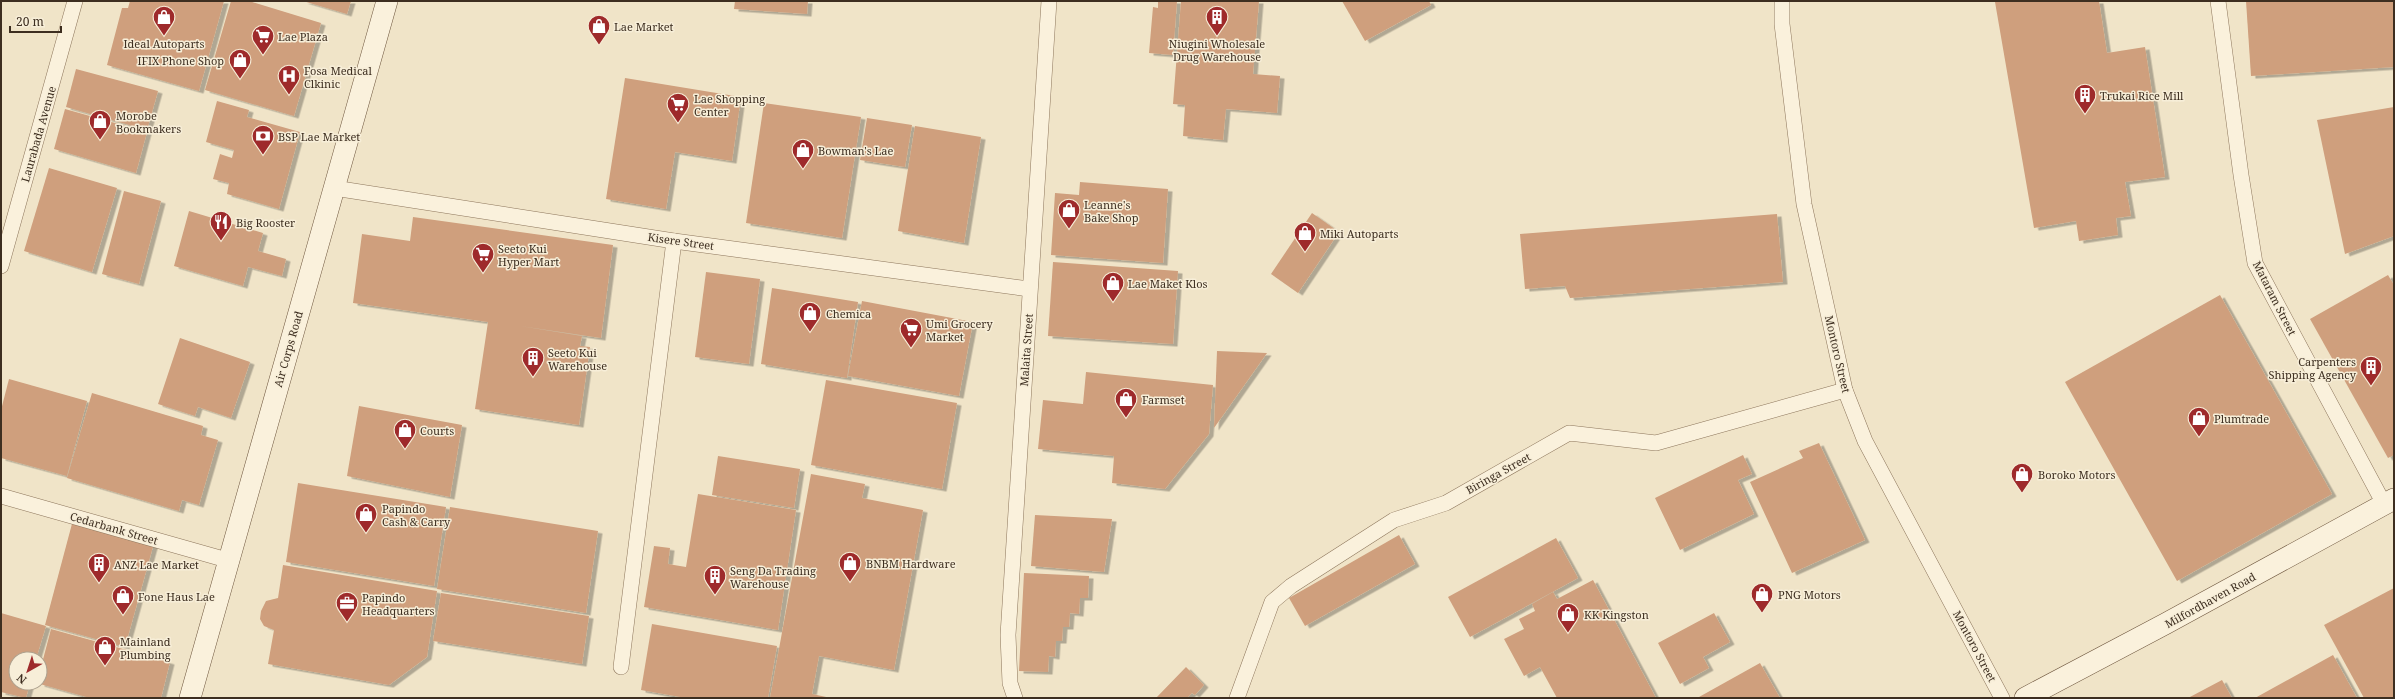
<svg xmlns="http://www.w3.org/2000/svg" width="2395" height="699" font-family="'Noto Serif',serif">
<style>
.building{fill:#cf9f7d;filter:url(#shadow)}
.lines{fill:none;stroke-linecap:round;stroke-linejoin:round}
.street-casing{stroke:#8d765c;stroke-width:16}
.secondary-casing{stroke:#6f573f;stroke-width:22}
.street{stroke:#faf1dc;stroke-width:15}
.secondary{stroke:#faf1dc;stroke-width:21}
.labels{text-anchor:middle;dominant-baseline:central;stroke-width:3;stroke-linejoin:round;paint-order:stroke}
.poi-label{font-size:11px;fill:#3d2e20;stroke:#f7eed8;text-anchor:start}
.street-label{font-size:11px;fill:#3d2e20;stroke:#f7eed8}
</style>
<defs>
<filter id="shadow"><feDropShadow dx="4.5" dy="2.5" stdDeviation="0" flood-color="#0004"/></filter>
</defs>
<rect width="100%" height="100%" fill="#f0e4c8"/>
<g class="building">
<path d="M130 1H224L199 91 107 65 122 8H128Z"/>
<path d="M231 1H249L321 23 294 116 205 90Z"/>
<path d="M303 1H351L347 14Z"/>
<path d="M735 1H808L807 14 734 9Z"/>
<path d="M1158 1H1177L1173 55 1149 53 1153 7 1158 8Z"/>
<path d="M1181 1H1259L1253 74 1280 76 1277 113 1226 109 1223 140 1183 136 1185 105 1173 104Z"/>
<path d="M1342 1H1429L1431 5 1365 41Z"/>
<path d="M2004 1H2099L2107 53 2145 47 2165 177 2125 182 2131 216 2116 218 2118 235 2079 241 2076 221 2034 228 1995 2Z"/>
<path d="M2246 1H2394V67L2251 76Z"/>
<path d="M76 69 158 91 147 130 66 107Z"/>
<path d="M625 78 741 97 732 161 675 152 666 209 606 199Z"/>
<path d="M217 101 249 110 247 117 300 132 279 209 227 194 229 183 213 179 220 154 232 158 234 150 206 142Z"/>
<path d="M764 103 861 117 842 238 746 223Z"/>
<path d="M2394 107V236L2345 254 2317 120Z"/>
<path d="M65 109 147 132 136 173 54 149Z"/>
<path d="M867 118 912 125 905 167 860 160Z"/>
<path d="M915 126 981 137 964 243 898 231Z"/>
<path d="M49 168 117 188 92 272 24 251Z"/>
<path d="M1080 182 1168 189 1163 263 1051 255 1055 193 1079 195Z"/>
<path d="M124 191 161 201 139 284 102 274Z"/>
<path d="M189 211 263 233 258 251 286 259 282 276 248 267 243 286 174 266Z"/>
<path d="M1312 213 1339 232 1298 293 1271 274Z"/>
<path d="M1777 214 1783 282 1570 298 1565 286 1525 289 1520 234Z"/>
<path d="M413 217 613 245 601 338 520 326 582 336 580 346 590 347 579 425 475 409 488 322 353 303 362 234 410 241Z"/>
<path d="M1053 262 1178 271 1173 344 1048 336Z"/>
<path d="M706 272 760 279 749 364 695 357Z"/>
<path d="M2388 275 2394 285V455L2388 458 2310 319Z"/>
<path d="M772 288 858 302 847 378 761 364Z"/>
<path d="M2220 295 2332 494 2177 581 2065 382Z"/>
<path d="M862 301 973 322 959 396 848 376Z"/>
<path d="M180 338 250 362 231 418 198 407 195 416 158 404Z"/>
<path d="M1217 351 1267 353 1214 428Z"/>
<path d="M1086 372 1213 385 1209 434 1165 489 1112 483 1114 456 1038 449 1043 400 1083 404Z"/>
<path d="M9 379 87 401 67 476 1 458V410Z"/>
<path d="M826 380 957 403 942 489 811 465Z"/>
<path d="M92 393 203 426 201 435 218 440 199 505 182 500 179 511 67 478Z"/>
<path d="M359 406 462 425 450 497 347 476Z"/>
<path d="M1819 443 1865 540 1792 573 1750 482 1803 458 1799 451Z"/>
<path d="M1743 455 1752 474 1738 480 1754 514 1680 550 1655 498Z"/>
<path d="M718 456 800 469 794 508 712 495Z"/>
<path d="M811 474 865 484 862 498 923 510 894 670 819 656 812 694 831 698H770Z"/>
<path d="M298 483 446 507 434 586 286 562Z"/>
<path d="M698 494 796 510 778 630 644 607 654 546 670 548 668 564 686 567Z"/>
<path d="M450 507 598 531 586 613 437 589Z"/>
<path d="M1035 515 1112 519 1104 572 1031 566Z"/>
<path d="M73 520 154 543 125 647 45 625Z"/>
<path d="M1399 535 1415 564 1305 626 1289 598Z"/>
<path d="M1556 538 1578 578 1470 637 1448 597Z"/>
<path d="M283 565 437 591 427 657 389 685 268 664 274 630 264 626 260 619 261 611 266 601 278 598Z"/>
<path d="M1024 573 1089 576 1088 598H1080L1079 614 1070 613 1069 627H1063L1062 641H1056L1055 657 1049 656 1048 672 1019 671Z"/>
<path d="M1593 580 1656 698H1557L1540 667 1524 676 1504 639 1524 629 1519 619 1535 611 1532 604 1553 592 1557 599Z"/>
<path d="M2394 588V698H2364L2324 625Z"/>
<path d="M441 593 589 616 582 664 433 641Z"/>
<path d="M1 613 46 626 36 659H16V683H30L26 698 1 692Z"/>
<path d="M1714 613 1730 642 1703 657 1709 668 1680 684 1658 643Z"/>
<path d="M652 624 777 646 768 698H686L641 690Z"/>
<path d="M51 629 170 662 161 698H90L40 684V671Z"/>
<path d="M2333 655 2357 698H2255Z"/>
<path d="M1760 663 1780 698H1699V697Z"/>
<path d="M1186 667 1204 685 1195 695 1192 693 1187 698H1156Z"/>
<path d="M2222 680 2232 698H2188Z"/>
</g>
<g class="lines">
<g class="street-casing">
<g id="street">
<path d="M1782 1V24L1804 204 1845 390 1865 441 2002 698"/>
<path d="M2218 1 2241 175 2255 263 2384 504"/>
<path d="M334 188 674 241 1029 289"/>
<path d="M1 266 75 1"/>
<path d="M1 496 227 560"/>
<path d="M621 667 674 241"/>
<path d="M1015 698 1010 683 1008 635 1049 1"/>
<path d="M1237 698 1272 602 1291 586 1394 520 1446 503 1569 433 1656 443 1845 390"/>
</g>
</g>
<g class="secondary-casing">
<g id="secondary">
<path d="M190 698 387 1"/>
<path d="M2025 698 2165 624 2394 499"/>
</g>
</g>
<use href="#street" class="street"/>
<use href="#secondary" class="secondary"/>
</g>
<defs>
<g id="shop-pin" transform="scale(1.15)"><path d="M0 17L-7.5 6A9.5 9.5 0 1 1 7.5 6Z" fill="#9e2a2b" stroke="#f7eed8"/><path d="M-5-2.5h2.3a2.7 3.5 0 0 1 5.4 0H5L5.5 6h-11ZM-1.5-2.5h3a1.5 2.3 0 0 0-3 0Z" fill="#fff"/></g>
<g id="building-pin" transform="scale(1.15)"><path d="M0 17L-7.5 6A9.5 9.5 0 1 1 7.5 6Z" fill="#9e2a2b" stroke="#f7eed8"/><path d="M-4-6H4V6H1V3H-1V6H-4ZM-2.5-4.3h1.7v1.8h-1.7ZM.8-4.3h1.7v1.8H.8ZM-2.5-1h1.7V.8h-1.7ZM.8-1h1.7V.8H.8Z" fill="#fff"/></g>
<g id="supermarket-pin" transform="scale(1.15)"><path d="M0 17L-7.5 6A9.5 9.5 0 1 1 7.5 6Z" fill="#9e2a2b" stroke="#f7eed8"/><path d="M-6-5.5h2.5l.6 2H6L4.5 2H-2.5L-4.4-4H-6ZM-1.5 3.2a1.3 1.3 0 1 0 .1 0ZM3 3.2a1.3 1.3 0 1 0 .1 0Z" fill="#fff"/></g>
<g id="hospital-pin" transform="scale(1.15)"><path d="M0 17L-7.5 6A9.5 9.5 0 1 1 7.5 6Z" fill="#9e2a2b" stroke="#f7eed8"/><path d="M-5-5h3v3.5h4V-5h3V5h-3V1.5h-4V5h-3Z" fill="#fff"/></g>
<g id="bank-pin" transform="scale(1.15)"><path d="M0 17L-7.5 6A9.5 9.5 0 1 1 7.5 6Z" fill="#9e2a2b" stroke="#f7eed8"/><path d="M-6-4H6V4H-6ZM0-2.3a2.3 2.3 0 1 0 0 4.6a2.3 2.3 0 1 0 0-4.6Z" fill="#fff"/></g>
<g id="restaurant-pin" transform="scale(1.15)"><path d="M0 17L-7.5 6A9.5 9.5 0 1 1 7.5 6Z" fill="#9e2a2b" stroke="#f7eed8"/><path d="M-5-6h1v4h1v-4h1v4h1v-4h1v5L-1.5 .5V6h-2V.5L-5-1ZM5-6V6H3V1.5H1.5Q1.5-4 5-6Z" fill="#fff"/></g>
<g id="office-pin" transform="scale(1.15)"><path d="M0 17L-7.5 6A9.5 9.5 0 1 1 7.5 6Z" fill="#9e2a2b" stroke="#f7eed8"/><path d="M-6-3h4V-5.5h4V-3h4V5H-6ZM-1-4.5V-3h2v-1.5ZM-6 0V1H6V0Z" fill="#fff"/></g>
</defs>
<g fill-rule="evenodd">
<use href="#shop-pin" x="164" y="17"/>
<use href="#building-pin" x="1217" y="17"/>
<use href="#shop-pin" x="599" y="26"/>
<use href="#supermarket-pin" x="263" y="36"/>
<use href="#shop-pin" x="240" y="60"/>
<use href="#hospital-pin" x="289" y="76"/>
<use href="#building-pin" x="2085" y="95"/>
<use href="#supermarket-pin" x="678" y="104"/>
<use href="#shop-pin" x="100" y="121"/>
<use href="#bank-pin" x="263" y="136"/>
<use href="#shop-pin" x="803" y="150"/>
<use href="#shop-pin" x="1069" y="210"/>
<use href="#restaurant-pin" x="221" y="222"/>
<use href="#shop-pin" x="1305" y="233"/>
<use href="#supermarket-pin" x="483" y="254"/>
<use href="#shop-pin" x="1113" y="283"/>
<use href="#shop-pin" x="810" y="313"/>
<use href="#supermarket-pin" x="911" y="329"/>
<use href="#building-pin" x="533" y="358"/>
<use href="#building-pin" x="2371" y="367"/>
<use href="#shop-pin" x="1126" y="399"/>
<use href="#shop-pin" x="2199" y="418"/>
<use href="#shop-pin" x="405" y="430"/>
<use href="#shop-pin" x="2022" y="474"/>
<use href="#shop-pin" x="366" y="514"/>
<use href="#shop-pin" x="850" y="563"/>
<use href="#building-pin" x="99" y="564"/>
<use href="#building-pin" x="715" y="576"/>
<use href="#shop-pin" x="1762" y="594"/>
<use href="#shop-pin" x="123" y="596"/>
<use href="#office-pin" x="347" y="603"/>
<use href="#shop-pin" x="1568" y="614"/>
<use href="#shop-pin" x="105" y="647"/>
</g>
<g class="labels">
<g class="poi-label">
<text x="614" y="26">Lae Market</text>
<text x="278" y="36">Lae Plaza</text>
<text x="164" y="43" text-anchor="middle">Ideal Autoparts</text>
<text x="1217" y="43" text-anchor="middle">Niugini Wholesale<tspan x="1217" dy="13">Drug Warehouse</tspan></text>
<text x="224" y="60" text-anchor="end">IFIX Phone Shop</text>
<text x="304" y="70">Fosa Medical<tspan x="304" dy="13">Clkinic</tspan></text>
<text x="2100" y="95">Trukai Rice Mill</text>
<text x="694" y="98">Lae Shopping<tspan x="694" dy="13">Center</tspan></text>
<text x="116" y="115">Morobe<tspan x="116" dy="13">Bookmakers</tspan></text>
<text x="278" y="136">BSP Lae Market</text>
<text x="818" y="150">Bowman's Lae</text>
<text x="1084" y="204">Leanne's<tspan x="1084" dy="13">Bake Shop</tspan></text>
<text x="236" y="222">Big Rooster</text>
<text x="1320" y="233">Miki Autoparts</text>
<text x="498" y="248">Seeto Kui<tspan x="498" dy="13">Hyper Mart</tspan></text>
<text x="1128" y="283">Lae Maket Klos</text>
<text x="826" y="313">Chemica</text>
<text x="926" y="323">Umi Grocery<tspan x="926" dy="13">Market</tspan></text>
<text x="548" y="352">Seeto Kui<tspan x="548" dy="13">Warehouse</tspan></text>
<text x="2356" y="361" text-anchor="end">Carpenters<tspan x="2356" dy="13">Shipping Agency</tspan></text>
<text x="1142" y="399">Farmset</text>
<text x="2214" y="418">Plumtrade</text>
<text x="420" y="430">Courts</text>
<text x="2038" y="474">Boroko Motors</text>
<text x="382" y="508">Papindo<tspan x="382" dy="13">Cash &amp; Carry</tspan></text>
<text x="866" y="563">BNBM Hardware</text>
<text x="114" y="564">ANZ Lae Market</text>
<text x="730" y="570">Seng Da Trading<tspan x="730" dy="13">Warehouse</tspan></text>
<text x="1778" y="594">PNG Motors</text>
<text x="138" y="596">Fone Haus Lae</text>
<text x="362" y="597">Papindo<tspan x="362" dy="13">Headquarters</tspan></text>
<text x="1584" y="614">KK Kingston</text>
<text x="120" y="641">Mainland<tspan x="120" dy="13">Plumbing</tspan></text>
</g>
<g class="street-label">
<text transform="translate(38 134) rotate(-74)">Laurabada Avenue</text>
<text transform="translate(681 241) rotate(8)">Kisere Street</text>
<text transform="translate(2275 298) rotate(63)">Mataram Street</text>
<text transform="translate(288 349) rotate(-74)">Air Corps Road</text>
<text transform="translate(1026 350) rotate(-86)">Malaita Street</text>
<text transform="translate(1838 354) rotate(77)">Montoro Street</text>
<text transform="translate(1498 473) rotate(-29)">Biringa Street</text>
<text transform="translate(114 528) rotate(16)">Cedarbank Street</text>
<text transform="translate(2210 600) rotate(-29)">Milfordhaven Road</text>
<text transform="translate(1975 646) rotate(62)">Montoro Street</text>
</g>
</g>
<rect width="2395" height="699" fill="none" stroke="#3d2e20" stroke-width="4"/>
<g transform="translate(28 671) rotate(219)"><circle r="19" fill="#f7eed8" stroke="#ada18e"/>
<path d="M0-3L7 15L0 10L-7 15Z" fill="#9e2a2b"/>
<text y="-6" font-size="11" font-weight="bold" text-anchor="middle" fill="#3d2e20">N</text>
</g>
<path d="M10 26v6h51v-6" fill="none" stroke="#3d2e20" stroke-width="2"/>
<text x="16" y="26" font-size="12" fill="#3d2e20" stroke="#f7eed8" stroke-width="3" paint-order="stroke">20 m</text>
</svg>
